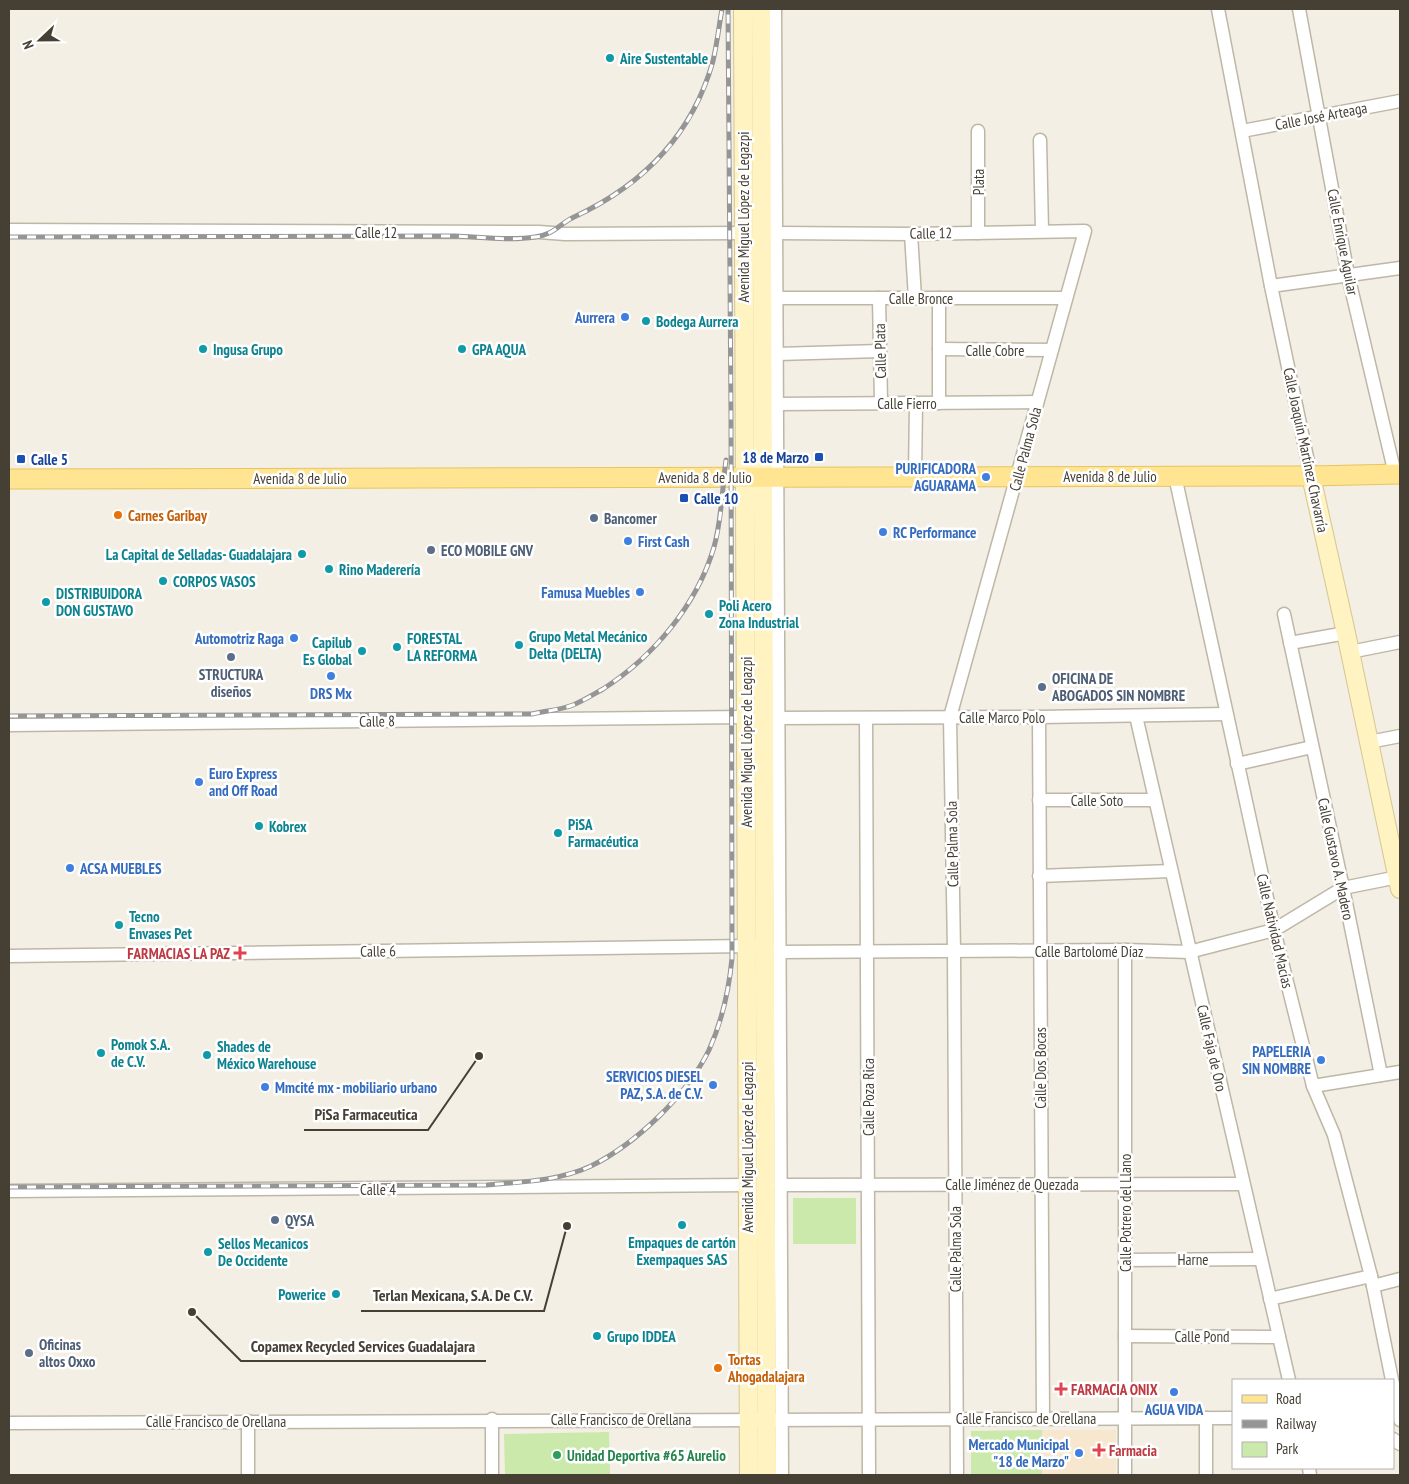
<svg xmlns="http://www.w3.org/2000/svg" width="1409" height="1484" font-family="'PT Sans Narrow',sans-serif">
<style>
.commercial{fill:#f6e7ce}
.green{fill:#cbe9ab}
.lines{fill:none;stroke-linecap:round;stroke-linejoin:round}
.street-casing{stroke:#bfb7a6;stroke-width:15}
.secondary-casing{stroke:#d5c692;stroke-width:20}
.primary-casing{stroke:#e8c45d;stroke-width:21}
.street{stroke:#fff;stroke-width:12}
.secondary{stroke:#fff3c2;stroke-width:18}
.primary{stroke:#ffe491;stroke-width:19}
.rail-casing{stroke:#959595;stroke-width:5}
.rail{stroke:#fff;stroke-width:3;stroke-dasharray:9;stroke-linecap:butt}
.culture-dot{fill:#0f9aa8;stroke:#fff;stroke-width:2}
.shop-dot{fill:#3f7fe0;stroke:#fff;stroke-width:2}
.transit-dot{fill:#1a4fb4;stroke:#fff;stroke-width:2}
.food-dot{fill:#e8710a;stroke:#fff;stroke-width:2}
.service-dot{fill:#5c6f8a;stroke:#fff;stroke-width:2}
.health-dot{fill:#e0444e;stroke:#fff;stroke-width:2}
.leisure-dot{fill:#2e9e5b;stroke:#fff;stroke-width:2}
.labels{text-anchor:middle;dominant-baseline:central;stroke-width:5;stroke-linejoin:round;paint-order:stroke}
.culture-label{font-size:15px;font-weight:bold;fill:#0d838f;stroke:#fff;text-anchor:start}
.street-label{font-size:15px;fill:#453f34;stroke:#fff}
.shop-label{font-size:15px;font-weight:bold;fill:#366cbe;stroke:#fff;text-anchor:end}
.transit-label{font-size:15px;font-weight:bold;fill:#164399;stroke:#fff;text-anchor:start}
.food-label{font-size:15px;font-weight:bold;fill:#c56008;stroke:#fff;text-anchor:start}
.service-label{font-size:15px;font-weight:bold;fill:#4e5e75;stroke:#fff;text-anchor:start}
.health-label{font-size:15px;font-weight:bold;fill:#be3a42;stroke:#fff;text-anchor:start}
.leisure-label{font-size:15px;font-weight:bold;fill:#27864d;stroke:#fff;text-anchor:start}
.leader{fill:none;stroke:#453f34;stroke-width:2}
.callout-dot{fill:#453f34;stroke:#fff;stroke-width:2}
.callout-label{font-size:16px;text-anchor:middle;font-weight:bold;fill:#453f34;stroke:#fff;stroke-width:5;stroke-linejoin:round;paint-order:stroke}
</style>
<rect width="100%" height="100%" fill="#f3efe4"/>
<rect class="commercial" x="1042" y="1430" width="74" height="45"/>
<g class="green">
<rect x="793" y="1198" width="63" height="46"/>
<path d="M1042 1430V1475H971V1431Z"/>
<path d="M609 1432 610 1475H505L504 1434Z"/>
</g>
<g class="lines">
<g class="street-casing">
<g id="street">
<path d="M775 9 782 1475"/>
<path d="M1218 9 1271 286 1311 476"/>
<path d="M1299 9 1348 275 1395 474"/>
<path d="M1242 131 1400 101"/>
<path d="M1040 140 1042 231"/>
<path d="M9 230 539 232 565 234 743 233"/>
<path d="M776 233 911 234 1085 231 950 717 954 951 957 1475"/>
<path d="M978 233V131"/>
<path d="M911 234 915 298"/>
<path d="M1271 286 1400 268"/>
<path d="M777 298H1066"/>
<path d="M879 298 881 403"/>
<path d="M939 349 1052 350"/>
<path d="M777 354 880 351"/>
<path d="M939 403V298"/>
<path d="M777 404 1037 402"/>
<path d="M915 476 916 403"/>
<path d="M1175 476 1274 930 1313 1086 1334 1135 1371 1276 1392 1380"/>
<path d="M1284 614 1343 888 1381 1075"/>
<path d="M1290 643 1346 633"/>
<path d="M1350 652 1400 642"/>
<path d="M1136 716 1289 1380"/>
<path d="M1039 717 1043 1418"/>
<path d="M778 718 1039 717 1226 714"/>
<path d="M866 718 869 1475"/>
<path d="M9 725 746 717"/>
<path d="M1369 742 1400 736"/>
<path d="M1237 764 1312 747"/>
<path d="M1039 800H1155"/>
<path d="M1039 876 1171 871"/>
<path d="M1125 950V1475"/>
<path d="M9 956 747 946 778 952 1125 950 1189 952 1274 930 1343 888 1398 877"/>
<path d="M1313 1086 1400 1072"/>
<path d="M780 1185 1243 1184"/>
<path d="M9 1191 748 1185"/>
<path d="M1125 1260 1261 1259"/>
<path d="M1373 1286 1400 1279"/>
<path d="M1270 1299 1371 1276"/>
<path d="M1125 1336 1279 1337"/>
<path d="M1393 1383 1400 1420"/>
<path d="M1206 1418V1475"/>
<path d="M492 1419V1475"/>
<path d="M248 1421V1475"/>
<path d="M9 1423 1233 1418"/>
<path d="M1393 1439 1400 1444"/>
<path d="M1309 1468 1310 1475"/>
</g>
</g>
<g class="secondary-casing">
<g id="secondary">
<path d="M743 9 749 1475"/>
<path d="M761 9 767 1475"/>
<path d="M1311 476 1346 633 1400 889"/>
</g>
</g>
<g class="primary-casing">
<path id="primary" d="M9 479 1311 476 1400 474"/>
</g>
<use href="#street" class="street"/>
<use href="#secondary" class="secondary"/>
<use href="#primary" class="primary"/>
<g class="rail-casing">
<g id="rail">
<path d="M9 237 455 236C481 237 509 241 535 237 554 235 559 224 574 217 643 185 692 136 713 61 717 44 719 26 722 9"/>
<path d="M9 716 532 714C545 711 560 710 573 705 583 701 594 694 603 689 653 657 697 605 714 547 722 519 722 488 726 460"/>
<path d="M9 1187 487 1185C521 1182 559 1181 591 1166 636 1144 687 1095 709 1050 722 1021 729 990 732 958L731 413 728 9"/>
</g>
</g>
<use href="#rail" class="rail"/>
</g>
<g class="culture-dot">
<circle cx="610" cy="58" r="5"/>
<circle cx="646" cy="321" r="5"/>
<circle cx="203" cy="349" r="5"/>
<circle cx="462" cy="349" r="5"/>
<circle cx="302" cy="554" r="5"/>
<circle cx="329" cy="569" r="5"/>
<circle cx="163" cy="581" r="5"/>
<circle cx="46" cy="602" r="5"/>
<circle cx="709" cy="614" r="5"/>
<circle cx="519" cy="645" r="5"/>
<circle cx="397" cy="647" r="5"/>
<circle cx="362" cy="651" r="5"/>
<circle cx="259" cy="826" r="5"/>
<circle cx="558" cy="833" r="5"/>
<circle cx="119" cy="925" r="5"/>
<circle cx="101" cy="1053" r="5"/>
<circle cx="207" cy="1055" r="5"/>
<circle cx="682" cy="1225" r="5"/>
<circle cx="208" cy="1252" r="5"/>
<circle cx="336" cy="1294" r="5"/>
<circle cx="597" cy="1336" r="5"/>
</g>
<g class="shop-dot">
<circle cx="625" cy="317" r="5"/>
<circle cx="986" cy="477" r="5"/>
<circle cx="883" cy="532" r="5"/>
<circle cx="628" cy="541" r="5"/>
<circle cx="640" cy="592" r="5"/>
<circle cx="294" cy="638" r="5"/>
<circle cx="331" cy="676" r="5"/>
<circle cx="199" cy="782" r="5"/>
<circle cx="70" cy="868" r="5"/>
<circle cx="1321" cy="1060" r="5"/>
<circle cx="713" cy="1085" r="5"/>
<circle cx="265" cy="1087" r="5"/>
<circle cx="1174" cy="1392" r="5"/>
<circle cx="1079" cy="1453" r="5"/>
</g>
<g class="transit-dot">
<rect x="814" y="452" width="10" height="10" rx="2.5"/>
<rect x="16" y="454" width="10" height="10" rx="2.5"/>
<rect x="679" y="493" width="10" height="10" rx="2.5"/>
</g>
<g class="food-dot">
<circle cx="118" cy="515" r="5"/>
<circle cx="718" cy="1368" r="5"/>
</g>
<g class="service-dot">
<circle cx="594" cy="518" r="5"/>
<circle cx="431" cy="550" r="5"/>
<circle cx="231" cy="657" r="5"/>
<circle cx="1042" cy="687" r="5"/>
<circle cx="275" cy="1220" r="5"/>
<circle cx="29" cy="1353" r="5"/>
</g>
<g class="health-dot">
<path d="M237.5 945.5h5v5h5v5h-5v5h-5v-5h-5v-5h5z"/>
<path d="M1058.5 1381.5h5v5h5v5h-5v5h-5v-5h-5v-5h5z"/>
<path d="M1096.5 1442.5h5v5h5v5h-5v5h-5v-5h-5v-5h5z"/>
</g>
<circle class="leisure-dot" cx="557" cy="1455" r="5"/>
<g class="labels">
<g class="culture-label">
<text x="620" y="58">Aire Sustentable</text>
<text x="656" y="321">Bodega Aurrera</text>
<text x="213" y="349">Ingusa Grupo</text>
<text x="472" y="349">GPA AQUA</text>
<text x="292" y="554" text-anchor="end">La Capital de Selladas- Guadalajara</text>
<text x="339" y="569">Rino Maderería</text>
<text x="173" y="581">CORPOS VASOS</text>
<text x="56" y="593">DISTRIBUIDORA<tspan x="56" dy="17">DON GUSTAVO</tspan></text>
<text x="719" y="605">Poli Acero<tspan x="719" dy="17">Zona Industrial</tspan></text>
<text x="529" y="636">Grupo Metal Mecánico<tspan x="529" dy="17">Delta (DELTA)</tspan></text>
<text x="407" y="638">FORESTAL<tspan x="407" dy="17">LA REFORMA</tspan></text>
<text x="352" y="642" text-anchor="end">Capilub<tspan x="352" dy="17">Es Global</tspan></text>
<text x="568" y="824">PiSA<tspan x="568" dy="17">Farmacéutica</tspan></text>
<text x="269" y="826">Kobrex</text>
<text x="129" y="916">Tecno<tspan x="129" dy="17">Envases Pet</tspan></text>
<text x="111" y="1044">Pomok S.A.<tspan x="111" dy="17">de C.V.</tspan></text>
<text x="217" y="1046">Shades de<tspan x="217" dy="17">México Warehouse</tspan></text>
<text x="682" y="1242" text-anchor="middle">Empaques de cartón<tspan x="682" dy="17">Exempaques SAS</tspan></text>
<text x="218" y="1243">Sellos Mecanicos<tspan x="218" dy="17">De Occidente</tspan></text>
<text x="326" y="1294" text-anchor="end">Powerice</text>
<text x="607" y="1336">Grupo IDDEA</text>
</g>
<g class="street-label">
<text transform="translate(1321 116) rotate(-11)">Calle José Arteaga</text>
<text transform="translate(978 182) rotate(-90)">Plata</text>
<text transform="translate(743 217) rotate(-90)">Avenida Miguel López de Legazpi</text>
<text x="376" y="232">Calle 12</text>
<text transform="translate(931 233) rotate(-1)">Calle 12</text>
<text transform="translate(1343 242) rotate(79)">Calle Enrique Aguilar</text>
<text x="921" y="298">Calle Bronce</text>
<text x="995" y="350">Calle Cobre</text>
<text transform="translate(880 351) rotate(-91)">Calle Plata</text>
<text x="907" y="403">Calle Fierro</text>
<text transform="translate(1025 449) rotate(-75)">Calle Palma Sola</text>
<text transform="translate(1306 450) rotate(78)">Calle Joaquín Martínez Chavarría</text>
<text x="1110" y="476">Avenida 8 de Julio</text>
<text x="705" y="477">Avenida 8 de Julio</text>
<text x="300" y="478">Avenida 8 de Julio</text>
<text x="1002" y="717">Calle Marco Polo</text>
<text transform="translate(377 721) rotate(-1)">Calle 8</text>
<text transform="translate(746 742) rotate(-90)">Avenida Miguel López de Legazpi</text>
<text x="1097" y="800">Calle Soto</text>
<text transform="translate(952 844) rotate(-91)">Calle Palma Sola</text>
<text transform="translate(1336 859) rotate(78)">Calle Gustavo A. Madero</text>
<text transform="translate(1275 931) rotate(77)">Calle Natividad Macías</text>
<text transform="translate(378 951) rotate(-1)">Calle 6</text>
<text x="1089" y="951">Calle Bartolomé Díaz</text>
<text transform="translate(1212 1048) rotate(77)">Calle Faja de Oro</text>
<text transform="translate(1040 1068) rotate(-90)">Calle Dos Bocas</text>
<text transform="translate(868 1097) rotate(-90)">Calle Poza Rica</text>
<text transform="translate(747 1147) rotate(-90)">Avenida Miguel López de Legazpi</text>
<text x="1012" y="1184">Calle Jiménez de Quezada</text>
<text x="378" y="1189">Calle 4</text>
<text transform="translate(1125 1213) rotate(-90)">Calle Potrero del Llano</text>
<text transform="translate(955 1249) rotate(-90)">Calle Palma Sola</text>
<text x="1193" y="1259">Harne</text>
<text x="1202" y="1336">Calle Pond</text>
<text x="1026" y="1418">Calle Francisco de Orellana</text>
<text x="621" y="1419">Calle Francisco de Orellana</text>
<text x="216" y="1421">Calle Francisco de Orellana</text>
</g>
<g class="shop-label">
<text x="615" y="317">Aurrera</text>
<text x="976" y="468">PURIFICADORA<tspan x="976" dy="17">AGUARAMA</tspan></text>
<text x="893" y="532" text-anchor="start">RC Performance</text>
<text x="638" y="541" text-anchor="start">First Cash</text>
<text x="630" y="592">Famusa Muebles</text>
<text x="284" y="638">Automotriz Raga</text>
<text x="331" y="693" text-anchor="middle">DRS Mx</text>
<text x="209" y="773" text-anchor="start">Euro Express<tspan x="209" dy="17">and Off Road</tspan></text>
<text x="80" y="868" text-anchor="start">ACSA MUEBLES</text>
<text x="1311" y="1051">PAPELERIA<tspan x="1311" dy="17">SIN NOMBRE</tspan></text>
<text x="703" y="1076">SERVICIOS DIESEL<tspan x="703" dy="17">PAZ, S.A. de C.V.</tspan></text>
<text x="275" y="1087" text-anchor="start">Mmcité mx - mobiliario urbano</text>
<text x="1174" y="1409" text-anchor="middle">AGUA VIDA</text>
<text x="1069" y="1444">Mercado Municipal<tspan x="1069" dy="17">"18 de Marzo"</tspan></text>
</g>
<g class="transit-label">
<text x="809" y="457" text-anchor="end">18 de Marzo</text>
<text x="31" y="459">Calle 5</text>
<text x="694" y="498">Calle 10</text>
</g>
<g class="food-label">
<text x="128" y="515">Carnes Garibay</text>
<text x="728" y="1359">Tortas<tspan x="728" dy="17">Ahogadalajara</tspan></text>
</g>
<g class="service-label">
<text x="604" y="518">Bancomer</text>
<text x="441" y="550">ECO MOBILE GNV</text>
<text x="231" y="674" text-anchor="middle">STRUCTURA<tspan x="231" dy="17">diseños</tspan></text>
<text x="1052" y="678">OFICINA DE<tspan x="1052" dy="17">ABOGADOS SIN NOMBRE</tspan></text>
<text x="285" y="1220">QYSA</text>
<text x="39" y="1344">Oficinas<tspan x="39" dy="17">altos Oxxo</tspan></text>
</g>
<g class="health-label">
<text x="230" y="953" text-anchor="end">FARMACIAS LA PAZ</text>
<text x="1071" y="1389">FARMACIA ONIX</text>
<text x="1109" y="1450">Farmacia</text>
</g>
<g class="leisure-label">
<text x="567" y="1455">Unidad Deportiva #65 Aurelio</text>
</g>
</g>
<path class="leader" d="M479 1056L428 1130H304M567 1226L544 1311H361M192 1312L241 1361H486"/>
<g class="callout-dot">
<circle cx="479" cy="1056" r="5"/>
<circle cx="567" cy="1226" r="5"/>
<circle cx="192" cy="1312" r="5"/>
</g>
<g class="callout-label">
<text x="366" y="1120">PiSa Farmaceutica</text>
<text x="453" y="1301">Terlan Mexicana, S.A. De C.V.</text>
<text x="363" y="1352">Copamex Recycled Services Guadalajara</text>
</g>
<rect width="1409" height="1484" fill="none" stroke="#453f34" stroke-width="20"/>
<rect x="1232" y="1379" width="162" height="90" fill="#ffffff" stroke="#b5b2ae"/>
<rect x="1242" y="1395" width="25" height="8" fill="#ffe491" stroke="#b5b2ae"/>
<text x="1276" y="1404" font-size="15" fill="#453f34">Road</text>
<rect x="1242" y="1420" width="25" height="8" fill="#959595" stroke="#b5b2ae"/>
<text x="1276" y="1429" font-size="15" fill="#453f34">Railway</text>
<rect x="1242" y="1442" width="25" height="15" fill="#cbe9ab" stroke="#b5b2ae"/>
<text x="1276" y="1454" font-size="15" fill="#453f34">Park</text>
<g transform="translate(40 40) rotate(248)" stroke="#ffffff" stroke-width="4" paint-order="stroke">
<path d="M0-4L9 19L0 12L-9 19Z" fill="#453f34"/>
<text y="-8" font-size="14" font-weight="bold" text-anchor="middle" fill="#453f34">N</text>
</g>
</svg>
